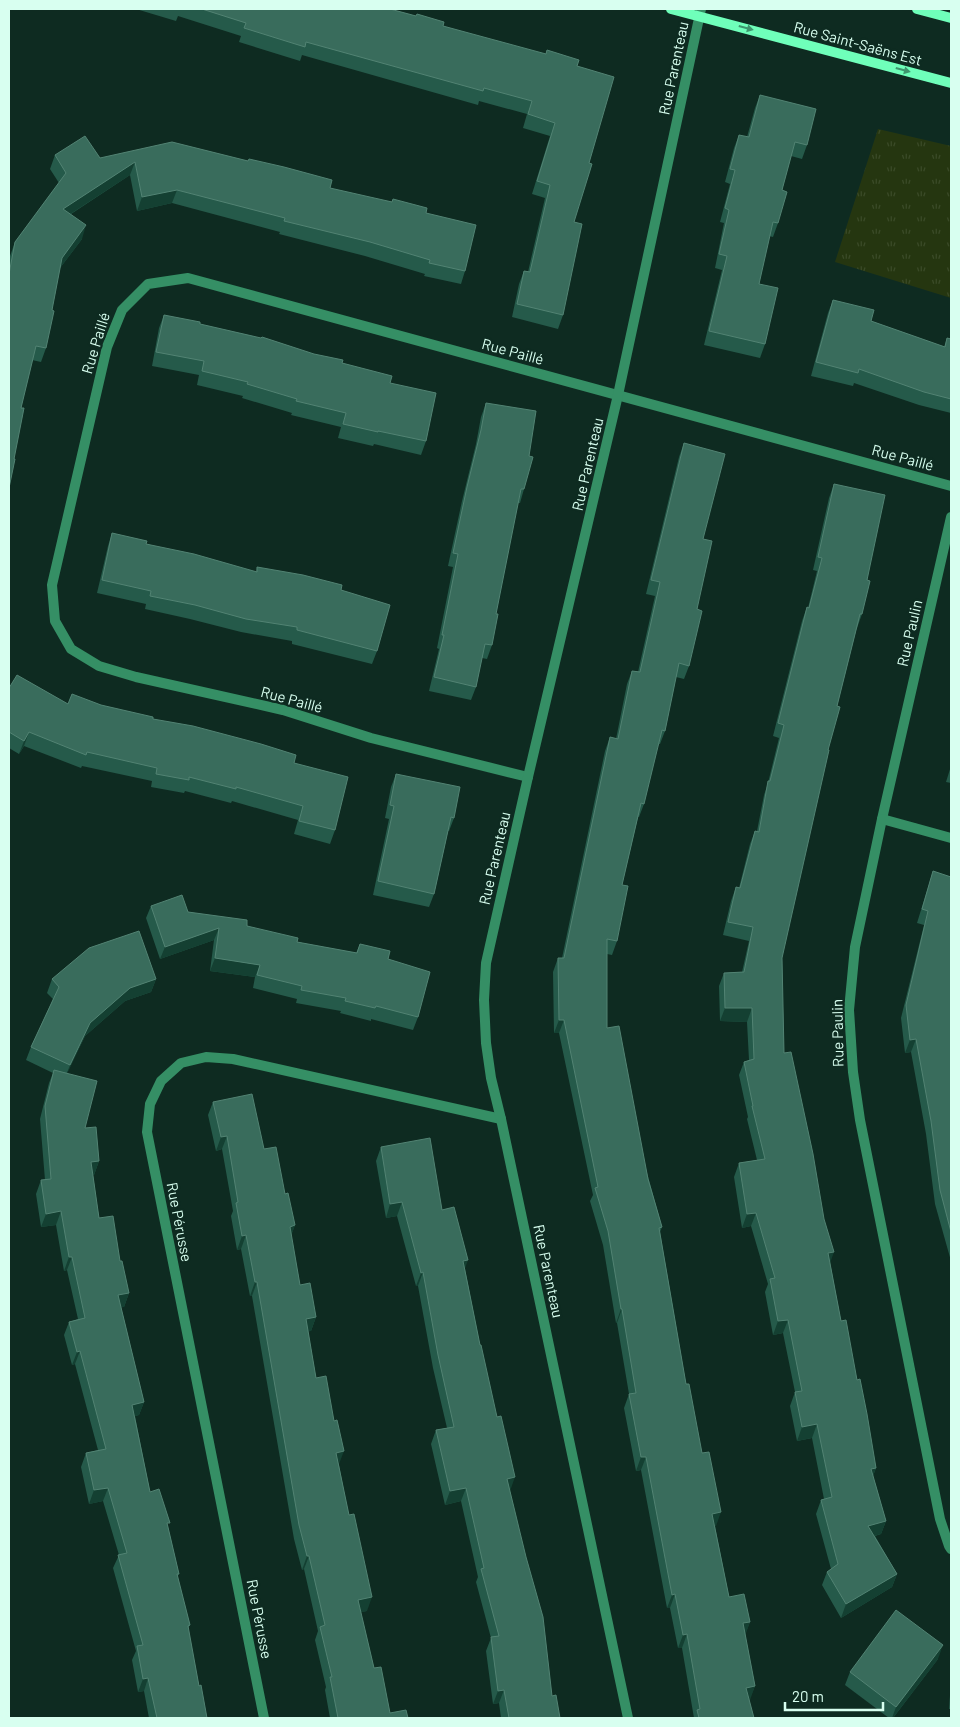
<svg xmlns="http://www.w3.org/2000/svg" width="960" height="1727" font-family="Barlow,sans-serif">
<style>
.grass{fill:url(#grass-tufts)}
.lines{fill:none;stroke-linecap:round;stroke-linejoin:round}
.street{stroke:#358f65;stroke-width:10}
.secondary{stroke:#6fffba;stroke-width:10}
.wall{fill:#255a4a}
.shaded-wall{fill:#144032}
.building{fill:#396c5c;stroke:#528373}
.oneway{fill:#3e956e}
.labels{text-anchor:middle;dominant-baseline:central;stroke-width:4.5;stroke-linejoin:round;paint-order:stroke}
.street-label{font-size:15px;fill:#d8fff0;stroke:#0e2b21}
</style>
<defs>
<pattern id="grass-tufts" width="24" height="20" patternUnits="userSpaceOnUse" patternTransform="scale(1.25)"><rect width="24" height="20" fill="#253610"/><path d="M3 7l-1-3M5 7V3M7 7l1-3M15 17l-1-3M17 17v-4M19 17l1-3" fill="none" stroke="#3a4a27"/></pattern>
</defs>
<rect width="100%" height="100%" fill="#0e2b21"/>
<path class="grass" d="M878 129 951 146V298L835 262Z"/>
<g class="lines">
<g class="street">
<path d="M951 517 882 819 855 947 849 1010 853 1072 860 1120 940 1519 949 1546 951 1549"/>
<path d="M528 777 371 738 283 710 136 677 99 666 71 649 55 621 52 585 107 347 122 310 148 284 188 278 951 486"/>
<path d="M882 819 951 838"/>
<path d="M264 1718 147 1132 150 1104 161 1081 181 1063 206 1057 233 1059 501 1119"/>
<path d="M628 1718 501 1119 491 1078 486 1043 484 1000 486 963 528 777 618 395 701 9"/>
</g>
<g class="secondary">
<path d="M671 9 951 83"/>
<path d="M917 9 951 18"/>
</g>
</g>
<g class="wall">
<path d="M136 9H390L443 26 577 66 589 163 574 222 563 315 558 329 512 317 519 284 524 271 528 272 545 198 532 194 550 136 523 128 527 114 479 101 478 105 302 55 300 61 239 42 241 36 178 16 176 21Z"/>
<path d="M760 95 807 145 802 159 791 156 782 190 778 223 773 237 769 236 759 284 765 344 760 358 704 345 722 270 715 268 724 223 720 222 730 184 725 182 734 148 739 135 747 137 755 108Z"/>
<path d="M55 155 100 158 330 188 426 213 465 271 461 284 424 276 425 274 365 256 279 234 280 232 172 203 137 211 130 175 71 214 82 239 60 268 52 310 46 348 41 362 32 360 21 408 9 488V263L10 256 15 242 59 183 50 169Z"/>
<path d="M833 300 871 321 944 347 947 338 951 339V413L919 405 854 383 853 386 811 376 828 313Z"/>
<path d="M164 315 342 363 390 383 426 441 421 455 374 444 373 446 338 438 341 427 291 415 292 413 242 398 243 396 197 385 199 375 152 366 159 328Z"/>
<path d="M486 403 529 456 524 489 520 503H518L496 614 492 645 487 659 482 658 476 687 471 700 429 691 439 649 437 648 453 567 448 566 462 501 476 444 481 417Z"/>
<path d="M684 443 703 539 697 609 689 666 684 679 676 677 665 731 660 744H658L644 804 639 817H638L622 885 617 941 612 955 607 954V1028L662 1227 660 1232 686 1384 716 1526H715L729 1597 750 1622 745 1634 755 1686 749 1700 754 1718H694L682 1648H678L670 1608H667L641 1470 636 1471 624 1408 629 1394 617 1323H616L603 1245 590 1201 593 1195 559 1033H554L553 972 558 958H562L605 751 610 737 616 739 627 684 632 671 638 672 655 596 646 594 679 457Z"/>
<path d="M834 484 867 580 862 614 857 628V627L837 706 782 958 784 1053 830 1262 841 1321 857 1380 876 1468 873 1476 886 1521 881 1534 875 1536 897 1574 892 1587 841 1618 822 1585 827 1572 831 1569 816 1514 821 1500 824 1499 812 1438 797 1441 790 1406 795 1392 783 1333 773 1335 765 1292 768 1284 751 1226 742 1228 734 1177 739 1163 757 1160 747 1119 748 1117 739 1075 744 1062 749 1060 747 1022 720 1021 719 986 724 973 742 972 749 941 723 935 731 901 736 887 739 888 750 844 755 831H757L764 795 768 783 779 738 773 736 802 621 807 607 808 608 817 571 813 570 829 498Z"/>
<path d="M112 533 146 544 256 572 257 567 341 590 377 651 372 664 292 644V641L241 632 190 619 145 609 146 604 97 593 108 546Z"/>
<path d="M9 687 68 704 101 705 153 719 294 763 335 830 330 844 294 834 298 820 232 801 231 803 185 791 184 793 151 787 152 781 82 766 81 768 24 746 19 754 9 748Z"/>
<path d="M951 766V783L946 782Z"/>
<path d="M396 774 454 818 449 831H448L434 894 429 907 373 895 389 819 385 818 391 787Z"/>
<path d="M933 871 951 877V1261L935 1204 926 1134 911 1052 905 1053 901 1018 924 925 917 923Z"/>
<path d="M151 906 188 912 247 926 297 942 356 953 360 944 388 959 418 1017 413 1030 371 1019V1021L340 1013 341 1011 296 1003 297 999 253 988 255 977 210 971 214 940 160 959 146 918Z"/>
<path d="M52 979H156L151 992 125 1001 85 1036 67 1073 85 1128 99 1161 94 1175H93L99 1218 120 1261 129 1293 124 1307H121L144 1402 139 1415 135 1416 150 1492 168 1527 179 1574 177 1577 190 1625 188 1628 199 1686 207 1718H149L144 1691 138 1692 132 1660 136 1651 113 1568 119 1555 103 1501 89 1504 81 1467 86 1453 98 1450 75 1364 72 1365 64 1335 69 1322 78 1319 67 1270 64 1271 56 1225 41 1227 36 1194 41 1180H45L40 1119 49 1083 53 1073 26 1060 31 1047 53 999 47 993Z"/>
<path d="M213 1102 264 1149 285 1194 295 1225 291 1235 300 1285 316 1317 311 1331H308L316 1378 339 1465 367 1611 360 1612 374 1668 390 1713 408 1718H330L325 1690 326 1687 315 1640 318 1631 304 1569 302 1570 294 1539 252 1296H250L241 1249 237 1250 231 1216 233 1211 222 1149 216 1151 208 1115Z"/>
<path d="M381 1147 442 1210 465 1269 480 1345 552 1696 560 1718H501L499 1703 493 1704 486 1651 491 1638 476 1582 478 1577 461 1501 445 1505 431 1444 436 1430 447 1428 433 1368 418 1286H416L397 1216 386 1218 376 1161Z"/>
<path d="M938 1659 893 1718H889L845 1685 850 1672Z"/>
<path d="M951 1681V1709H949Z"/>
</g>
<g class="shaded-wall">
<path d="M135 162 130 175 58 222 63 209Z"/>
<path d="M177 190 172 203 137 211 142 197Z"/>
<path d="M86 225 82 239 57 272 62 258Z"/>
<path d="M29 732 24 746 19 754 24 741Z"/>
<path d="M219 928 214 940 160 959 165 947Z"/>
<path d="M215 958 260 965 255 977 210 971Z"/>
<path d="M156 979 151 992 125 1001 85 1036 65 1078 70 1065 90 1023 130 988Z"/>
<path d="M725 1008H752L747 1022 720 1021Z"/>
<path d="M559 1020H564L559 1033H554Z"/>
<path d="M916 1039 911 1052 905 1053 910 1040Z"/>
<path d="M227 1136 222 1149 216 1151 221 1137Z"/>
<path d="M99 1161 94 1175H86L91 1162Z"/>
<path d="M402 1202 397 1216 386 1218 390 1204Z"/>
<path d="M61 1211 56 1225 41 1227 46 1214Z"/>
<path d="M756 1213 751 1226 742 1228 747 1214Z"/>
<path d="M295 1225 290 1239V1227Z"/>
<path d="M246 1235 241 1249 237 1250 242 1236Z"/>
<path d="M834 1252 829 1266 828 1253Z"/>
<path d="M69 1257H72L67 1270 64 1271Z"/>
<path d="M468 1260 463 1274V1261Z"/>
<path d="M423 1272 418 1286H416L421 1273Z"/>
<path d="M255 1282H257L252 1296H250Z"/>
<path d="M129 1293 124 1307 113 1309 118 1295Z"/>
<path d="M621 1309H622L617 1323H616Z"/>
<path d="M316 1317 311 1331 301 1333 306 1319Z"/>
<path d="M788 1320 783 1333 773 1335 778 1321Z"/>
<path d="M80 1351 75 1364 72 1365 77 1352Z"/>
<path d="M144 1402 139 1415 127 1418 132 1405Z"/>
<path d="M817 1424 812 1438 797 1441 802 1427Z"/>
<path d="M344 1451 339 1464 336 1453Z"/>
<path d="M641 1457H646L641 1470 636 1471Z"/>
<path d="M876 1468 871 1481V1469Z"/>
<path d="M515 1477 510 1491 507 1479Z"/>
<path d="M108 1488 103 1501 89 1504 94 1490Z"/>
<path d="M466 1488 461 1501 445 1505 450 1491Z"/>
<path d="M721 1512 716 1526 707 1528 712 1514Z"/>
<path d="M886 1521 881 1534 863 1539 868 1526Z"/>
<path d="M307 1556H309L304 1569 302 1570Z"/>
<path d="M897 1574 892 1587 841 1618 846 1604Z"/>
<path d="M675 1594 670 1608H667L672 1595Z"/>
<path d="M372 1597 367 1611 353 1614 358 1600Z"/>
<path d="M750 1622 745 1636 743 1623Z"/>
<path d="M687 1634 682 1648H678L683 1635Z"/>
<path d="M943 1645 938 1659 893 1718H892L896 1707Z"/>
<path d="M148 1678 144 1691 138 1692 143 1679Z"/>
<path d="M755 1686 750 1700 741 1702 746 1688Z"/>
<path d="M504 1690 499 1703 493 1704 498 1691Z"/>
</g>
<g class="building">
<path d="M202 9H390L416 16 417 14 444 22 443 26 546 54 547 50 579 60 577 66 614 77 589 163 592 164 574 222 582 224 563 315 517 304 524 271 530 272 550 185 537 181 555 123 528 114 532 101 484 88 483 91 306 42 305 47 244 28 246 23Z"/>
<path d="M760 95 816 109 807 145 795 142 782 190 787 192 778 223 773 222 759 284 778 288 765 344 709 331 727 256 719 254 729 210 725 208 735 170 730 169 739 135 749 137Z"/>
<path d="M85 136 100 158 172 142 248 161 249 159 284 167 332 180 330 188 392 202 393 199 427 208 426 213 476 225 465 271 429 263 430 260 370 242 284 221 285 218 177 190 142 197 135 162 63 209 86 225 62 258 52 310 54 311 46 348 36 346 21 408H24L14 459H15L9 488V274L15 242 66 173 55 155Z"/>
<path d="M833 300 874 310 871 321 945 347 947 338 951 339V399L924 392 859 369 858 373 816 362Z"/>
<path d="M164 315 200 322V324L261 338 262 337 314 354 343 360 342 363 392 376 390 383 436 393 426 441 378 431V432L343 424 346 413 296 401 297 399 247 384 248 382 202 371 204 361 156 352Z"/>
<path d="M486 403 536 411 529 456 533 457 524 489H521L496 614H498L492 645 485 644 476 687 434 677 444 635H442L458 554 453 553 467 487 481 430Z"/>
<path d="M684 443 725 454 703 539 712 541 697 609 702 611 689 666 679 663 665 731 662 730 644 804 641 803 622 885 628 886 617 941 607 939V1028L619 1026 648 1179 662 1227 659 1228 686 1384H689L702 1453 709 1452 721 1512 712 1514 729 1597 744 1594 750 1622 743 1623 755 1686 746 1688 754 1718H699L697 1710 700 1709 687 1634 683 1635 675 1594 672 1595 646 1457H641L629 1394 636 1393 622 1309H621L608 1231 595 1188 598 1187 564 1020H559L558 958H564L610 737 618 739 632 671 640 672 660 582 651 580Z"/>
<path d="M834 484 885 495 867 580 870 581 862 614H860L837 706 840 707 828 750H829L782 958 784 1053 791 1052 813 1154 824 1219 834 1252 828 1253 841 1321 846 1320 857 1380 860 1379 867 1414 876 1468 871 1469 886 1521 868 1526 897 1574 846 1604 827 1572 838 1564 821 1500 832 1497 817 1424 802 1427 795 1392 802 1391 788 1320 778 1321 770 1279 775 1278 756 1213 747 1214 739 1163 765 1159 752 1106H753L744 1062 754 1059 752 1008H725L724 973 744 972 753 927 728 922 736 887 740 888 755 831 759 832 768 781H770L784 725 778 723 807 607 809 608 822 558 818 557Z"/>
<path d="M112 533 147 541 146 544 194 554 257 572V567L303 575 342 585 341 590 390 605 377 651 297 630V627L246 619 195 605 150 596 151 591 102 580Z"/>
<path d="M17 675 68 704 72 694 101 705 153 717V719L193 726 261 744 296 755 294 763 348 777 335 830 299 821 303 806 236 787V789L189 777V780L156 774 157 768 87 752 86 755 29 732 24 741 9 732V687V688Z"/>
<path d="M396 774 460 787 454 818 451 817 434 894 378 881 394 806 390 805Z"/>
<path d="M933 871 951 877V1232L940 1190 931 1121 916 1039 910 1040 906 1005 928 911 922 909Z"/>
<path d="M182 895 188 912 247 920V926L298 938 297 942 357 953 360 944 390 951 388 959 430 972 418 1017 376 1006 375 1008 345 1001 346 998 301 990 302 986 257 975 260 965 215 958 219 928 165 947 151 906Z"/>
<path d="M139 931 156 979 130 988 90 1023 70 1065 31 1047 59 987 52 979 89 948Z"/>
<path d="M54 1070 97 1081 85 1128 96 1127 99 1161 91 1162 99 1218 113 1216 120 1261H122L129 1293 118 1295 144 1402 132 1405 150 1492 159 1489 170 1523H167L179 1574H177L190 1625 188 1626 199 1686 201 1685 207 1718H157L148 1678 143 1679 137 1646 143 1645 118 1555 127 1553 108 1488 94 1490 86 1453 106 1449 80 1351 77 1352 69 1322 85 1318 72 1257H69L61 1211 46 1214 41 1180 51 1179 45 1106Z"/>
<path d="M252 1094 264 1149 276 1147 285 1194 288 1193 295 1225 290 1227 300 1285 310 1283 316 1317 306 1319 316 1378 326 1376 334 1421 337 1420 344 1451 336 1453 349 1515 354 1514 372 1597 358 1600 374 1668 381 1667 390 1713 406 1710 408 1718H338L330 1677H332L320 1627 325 1625 309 1556H307L299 1525 257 1282H255L246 1235 242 1236 236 1203 238 1202 227 1136 221 1137 213 1102Z"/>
<path d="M430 1138 442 1210 454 1207 468 1260 463 1261 480 1345H481L497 1417 501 1416 515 1477 507 1479 526 1557 543 1617 552 1696 556 1695 560 1718H509L504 1690 498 1691 491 1637 499 1636 481 1569 484 1568 466 1488 450 1491 436 1430 454 1427 438 1355 423 1272 421 1273 402 1202 390 1204 381 1147Z"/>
<path d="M896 1610 943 1645 896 1707 850 1672Z"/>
</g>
<defs><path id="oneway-solid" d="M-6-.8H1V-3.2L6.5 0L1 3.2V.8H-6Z" transform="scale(1.25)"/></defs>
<g class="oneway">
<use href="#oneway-solid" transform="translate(746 28) rotate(15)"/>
<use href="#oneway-solid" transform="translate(903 70) rotate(15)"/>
</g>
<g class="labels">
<g class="street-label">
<text transform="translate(858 43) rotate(15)">Rue Saint-Saëns Est</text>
<text transform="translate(673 68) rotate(-78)">Rue Parenteau</text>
<text transform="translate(95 343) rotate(-73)">Rue Paillé</text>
<text transform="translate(513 351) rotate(15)">Rue Paillé</text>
<text transform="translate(903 457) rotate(15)">Rue Paillé</text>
<text transform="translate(587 464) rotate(-77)">Rue Parenteau</text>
<text transform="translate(909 633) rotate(-77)">Rue Paulin</text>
<text transform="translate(292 699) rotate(15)">Rue Paillé</text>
<text transform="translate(494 858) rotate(-77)">Rue Parenteau</text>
<text transform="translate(837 1033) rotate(-91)">Rue Paulin</text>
<text transform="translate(180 1222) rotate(79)">Rue Pérusse</text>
<text transform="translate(549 1271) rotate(78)">Rue Parenteau</text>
<text transform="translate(260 1619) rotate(79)">Rue Pérusse</text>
</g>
</g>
<rect width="960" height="1727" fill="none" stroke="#d8fff0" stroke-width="20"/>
<path d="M785 1702v8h98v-8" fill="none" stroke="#d8fff0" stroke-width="2.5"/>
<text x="792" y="1702" font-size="15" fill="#d8fff0" stroke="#0e2b21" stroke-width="4" paint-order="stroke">20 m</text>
</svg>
